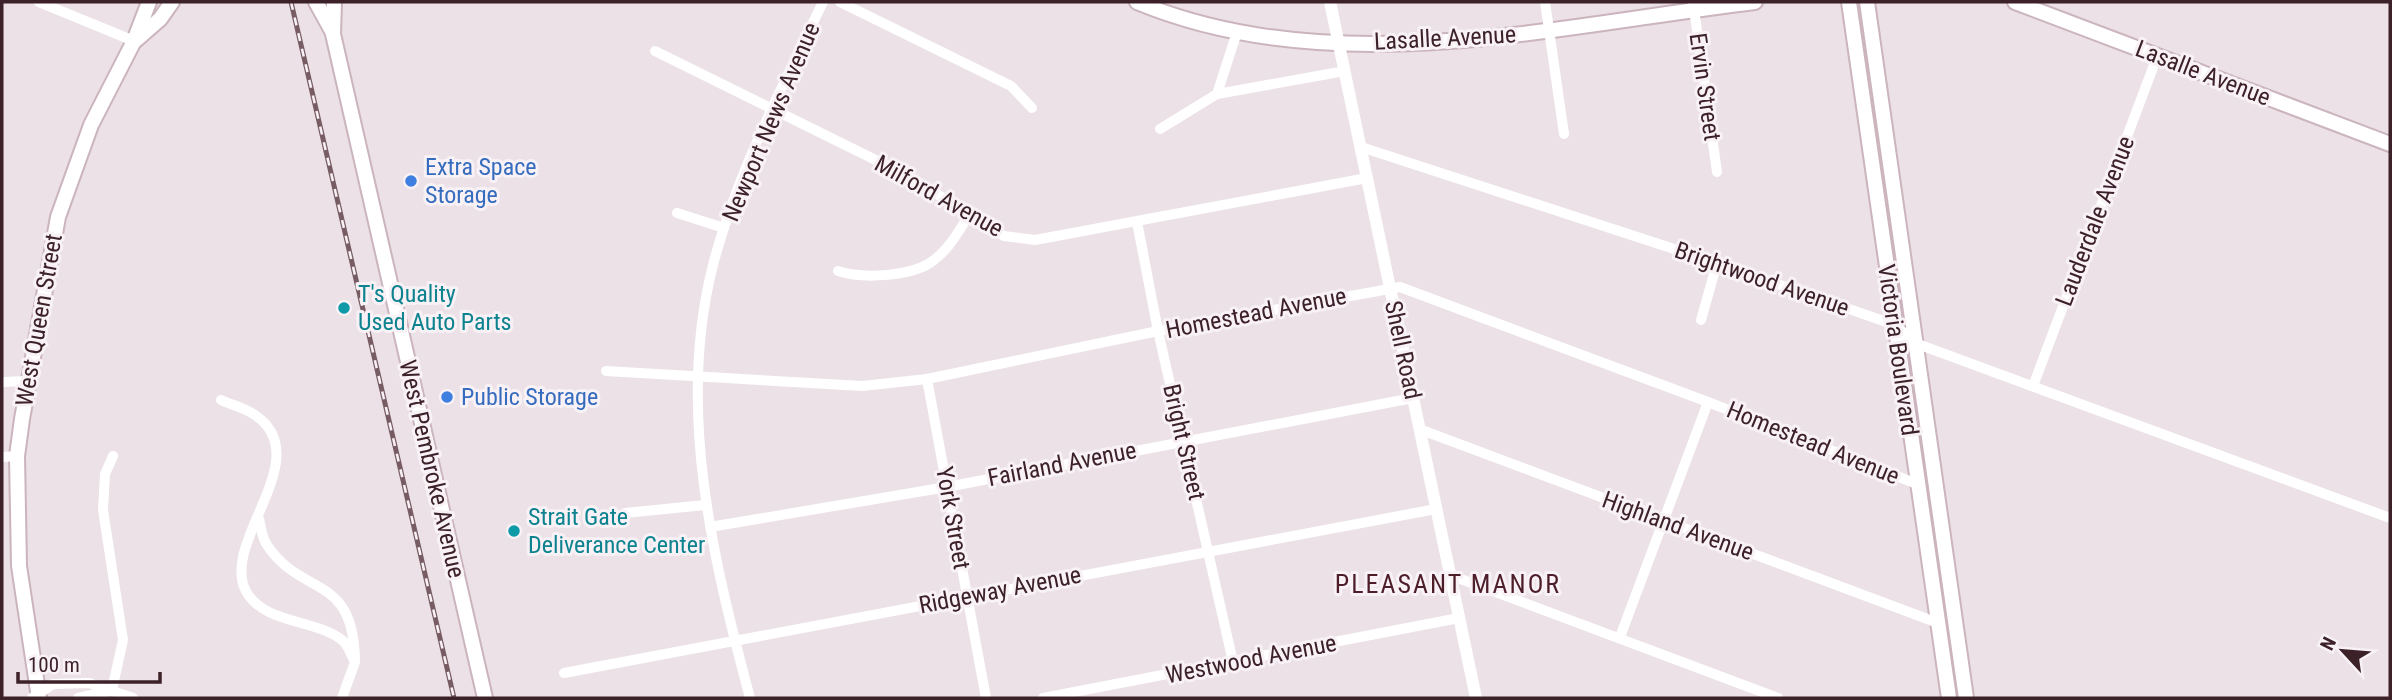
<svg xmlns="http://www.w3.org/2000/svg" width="2392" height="700" font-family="'Roboto Condensed',sans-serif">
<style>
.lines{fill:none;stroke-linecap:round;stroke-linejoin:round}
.secondary-casing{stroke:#cbb4bd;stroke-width:18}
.minor{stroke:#fff;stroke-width:10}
.tertiary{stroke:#fff;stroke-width:12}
.secondary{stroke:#fff;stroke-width:14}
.rail-casing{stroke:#775c63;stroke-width:5}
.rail{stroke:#f8f1f5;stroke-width:2.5;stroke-dasharray:8;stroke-linecap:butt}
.shop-dot{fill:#3f7fe0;stroke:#f8f1f5;stroke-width:2.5}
.culture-dot{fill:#0f9aa8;stroke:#f8f1f5;stroke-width:2.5}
.labels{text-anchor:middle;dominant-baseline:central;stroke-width:6;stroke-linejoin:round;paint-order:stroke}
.street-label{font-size:24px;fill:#3c2129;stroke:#f8f1f5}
.shop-label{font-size:24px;fill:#366cbe;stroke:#f8f1f5;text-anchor:start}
.culture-label{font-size:24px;fill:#0d838f;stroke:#f8f1f5;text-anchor:start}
.neighbourhood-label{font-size:26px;letter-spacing:2px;fill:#4d1e2a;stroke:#f8f1f5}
</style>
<rect width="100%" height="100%" fill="#ebe1e6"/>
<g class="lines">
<g class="secondary-casing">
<g id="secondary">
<path d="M316 2 332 31"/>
<path d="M334 2 333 34 485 698"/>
<path d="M1137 2C1332 83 1554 26 1755 2"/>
<path d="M1849 2 1949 698"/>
<path d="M1867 2 1966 698"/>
<path d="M2015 2 2390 144"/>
<path d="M136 40 160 19 172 2"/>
<path d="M39 698 19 566 17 456 22 419 58 217 91 125 134 41 149 2"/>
</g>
</g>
<g class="minor">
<path d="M39 2 134 41"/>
<path d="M840 2 1011 86 1032 108"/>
<path d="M1545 2 1564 134"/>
<path d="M1693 2 1717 172"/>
<path d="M655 51 908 176 1004 236 1035 240 1367 178"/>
<path d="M1217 94 1237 32"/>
<path d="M1160 129 1217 94 1345 71"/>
<path d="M1361 147 1717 263 1895 325 1915 343 2390 518"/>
<path d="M677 213 724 228"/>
<path d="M1137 222 1158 331 1233 662"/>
<path d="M838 271C862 279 913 277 934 260 949 249 958 232 968 217"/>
<path d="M1701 320 1717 263"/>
<path d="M606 371 862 386 927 379 1158 331 1400 287 1708 402 1917 484"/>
<path d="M927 379 986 698"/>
<path d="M2 382 28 381"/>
<path d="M2033 386 2157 57"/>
<path d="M221 400C232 405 245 408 255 415 319 458 217 544 247 593 266 624 315 619 342 640 348 644 351 655 355 662L342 698"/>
<path d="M1419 429 1938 623"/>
<path d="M2 457 17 456"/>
<path d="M625 513 705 505"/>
<path d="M259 519C261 527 262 538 267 545 302 598 353 572 355 660"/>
<path d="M710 527 947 487 1413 398"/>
<path d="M1450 575 1778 698"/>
<path d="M1620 637 1708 402"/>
<path d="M564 673 1436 509"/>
<path d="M112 690 123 640 103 510 105 474 113 456"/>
<path d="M32 698 53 684 89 683 133 698"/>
<path d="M78 698 109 691"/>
<path d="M750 698C713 559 676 409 713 265 737 173 782 87 823 2"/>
<path d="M1043 698 1459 618"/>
</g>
<path class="tertiary" d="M1330 2 1476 698"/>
<use href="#secondary" class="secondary"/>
<g class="rail-casing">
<path id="rail" d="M291 2 454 698"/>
</g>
<use href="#rail" class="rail"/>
</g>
<g class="shop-dot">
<circle cx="411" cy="181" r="7"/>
<circle cx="447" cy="397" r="7"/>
</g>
<g class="culture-dot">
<circle cx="344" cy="308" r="7"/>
<circle cx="514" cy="531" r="7"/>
</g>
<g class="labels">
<g class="street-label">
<text transform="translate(1445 38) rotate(-3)">Lasalle Avenue</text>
<text transform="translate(2203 73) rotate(21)">Lasalle Avenue</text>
<text transform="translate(1705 87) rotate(82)">Ervin Street</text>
<text transform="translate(771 122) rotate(-67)">Newport News Avenue</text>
<text transform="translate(939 196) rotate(29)">Milford Avenue</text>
<text transform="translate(2095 221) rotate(-69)">Lauderdale Avenue</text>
<text transform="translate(1762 279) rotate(19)">Brightwood Avenue</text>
<text transform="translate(1256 313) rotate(-11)">Homestead Avenue</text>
<text transform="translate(39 320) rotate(-80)">West Queen Street</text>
<text transform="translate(1403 350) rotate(78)">Shell Road</text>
<text transform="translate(1898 350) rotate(82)">Victoria Boulevard</text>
<text transform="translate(1184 442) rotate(77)">Bright Street</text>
<text transform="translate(1813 443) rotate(22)">Homestead Avenue</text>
<text transform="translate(1062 464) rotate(-11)">Fairland Avenue</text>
<text transform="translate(432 469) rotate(77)">West Pembroke Avenue</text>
<text transform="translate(953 518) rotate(80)">York Street</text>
<text transform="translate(1678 526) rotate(20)">Highland Avenue</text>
<text transform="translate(1000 590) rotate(-11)">Ridgeway Avenue</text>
<text transform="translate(1251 659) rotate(-11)">Westwood Avenue</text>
</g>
<g class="shop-label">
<text x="425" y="167">Extra Space<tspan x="425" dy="28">Storage</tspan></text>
<text x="461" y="397">Public Storage</text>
</g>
<g class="culture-label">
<text x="358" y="294">T's Quality<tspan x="358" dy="28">Used Auto Parts</tspan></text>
<text x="528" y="517">Strait Gate<tspan x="528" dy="28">Deliverance Center</tspan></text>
</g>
<g class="neighbourhood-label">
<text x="1448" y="584">PLEASANT MANOR</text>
</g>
</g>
<rect width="2392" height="700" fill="none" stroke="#3c2129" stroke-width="7"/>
<g transform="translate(2343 651) rotate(296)" stroke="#f8f1f5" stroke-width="5" paint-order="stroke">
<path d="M0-5L12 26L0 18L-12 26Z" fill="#3c2129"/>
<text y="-10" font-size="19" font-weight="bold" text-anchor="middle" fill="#3c2129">N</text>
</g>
<path d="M18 672v10h142v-10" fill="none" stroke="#3c2129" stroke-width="3.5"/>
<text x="28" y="672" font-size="21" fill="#3c2129" stroke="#f8f1f5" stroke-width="5" paint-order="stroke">100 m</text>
</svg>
